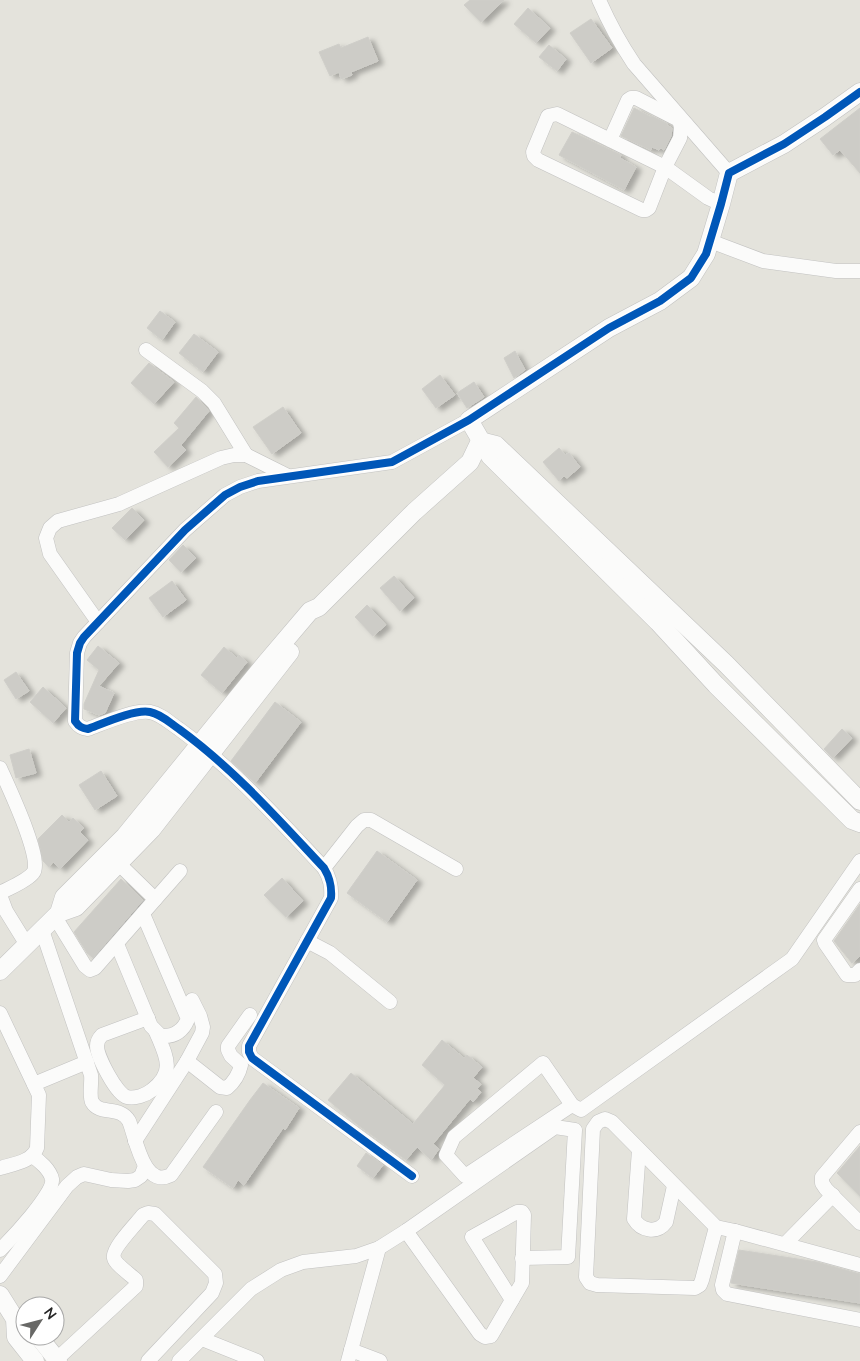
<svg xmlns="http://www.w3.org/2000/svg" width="860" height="1361" font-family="Mulish,sans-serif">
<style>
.building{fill:#cdccc7;stroke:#cfcec9;filter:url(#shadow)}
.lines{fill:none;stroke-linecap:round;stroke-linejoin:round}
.minor-casing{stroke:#c2c2c1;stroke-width:15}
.tertiary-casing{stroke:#c2c2c1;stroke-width:19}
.minor{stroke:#fbfbfa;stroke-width:14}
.tertiary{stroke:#fbfbfa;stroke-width:18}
.cycleway-casing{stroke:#fff;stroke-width:11}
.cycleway{stroke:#0057b8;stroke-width:8}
</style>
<defs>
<filter id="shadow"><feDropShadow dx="5.5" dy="3" stdDeviation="2.5" flood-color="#0004"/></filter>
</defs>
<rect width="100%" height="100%" fill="#e4e3dc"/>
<g class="building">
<path d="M470 0H504L481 22 464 5Z"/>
<path d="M528 8 550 28 536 43 514 24Z"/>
<path d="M591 19 612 48 591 63 570 33Z"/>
<path d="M368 37 378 61 351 72 352 75 341 79 339 72 330 76 319 52 339 44 341 48Z"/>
<path d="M549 45 566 59 557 71 539 57Z"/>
<path d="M634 108 651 117 652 116 668 124 667 125 672 128 671 136 664 150 661 148 659 150 652 147 651 150 621 136Z"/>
<path d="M860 108V173L840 150 833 155 820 139Z"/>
<path d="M572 132 621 155 620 158 636 167 624 190 559 155Z"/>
<path d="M160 311 175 322 162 340 147 328Z"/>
<path d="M194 334 218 352 203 372 179 353Z"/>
<path d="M515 351 525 370 514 378 504 358Z"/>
<path d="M149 363 174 382 154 404 131 383Z"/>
<path d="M440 375 455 395 436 408 422 389Z"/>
<path d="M474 382 484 397 467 408 457 393Z"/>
<path d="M196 397 209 411 181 445 186 450 168 467 154 452 179 428 174 423Z"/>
<path d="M283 407 301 433 272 454 253 427Z"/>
<path d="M559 448 565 455 569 453 580 467 567 478 564 476 559 481 543 462Z"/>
<path d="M132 508 144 520 125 540 112 528Z"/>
<path d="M183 545 196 558 181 572 169 560Z"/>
<path d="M394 576 414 598 400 611 380 588Z"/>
<path d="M172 581 186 600 163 617 149 598Z"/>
<path d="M367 605 386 625 373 636 355 617Z"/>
<path d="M98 646 119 663 99 686 114 693 105 713 99 715 84 709V704L99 670 87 660Z"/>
<path d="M224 647 237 658 239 655 247 662 222 693 201 675Z"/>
<path d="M16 672 29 691 16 699 4 680Z"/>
<path d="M43 687 66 708 53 723 30 702Z"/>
<path d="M275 702 301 722 255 783 231 761Z"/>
<path d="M842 729 852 738 833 758 824 749Z"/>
<path d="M29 749 36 773 16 778 10 755Z"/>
<path d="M101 771 117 796 95 810 79 785Z"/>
<path d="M62 815 69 822 73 818 84 828 80 832 88 840 60 869 53 862 49 867 43 861 38 839Z"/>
<path d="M377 851 417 880 387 922 347 893Z"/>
<path d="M282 878 303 901 286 917 264 895Z"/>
<path d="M121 879 143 900 93 958 87 953 74 932Z"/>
<path d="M860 904V956L852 963 834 941Z"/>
<path d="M442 1040 464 1058 467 1055 482 1067 473 1078 481 1084 477 1089 481 1092 473 1102 470 1099 433 1144 439 1149 431 1160 417 1147 406 1160 358 1125 328 1100 351 1073 413 1124 445 1085 422 1065Z"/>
<path d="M263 1083 299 1108 285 1130 283 1128 244 1185 238 1180 233 1188 203 1167 250 1100Z"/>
<path d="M860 1146V1196L837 1173Z"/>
<path d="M366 1153 383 1165 373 1178 357 1166Z"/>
<path d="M739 1250 817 1262 860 1274V1303L731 1283Z"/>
</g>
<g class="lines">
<g class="minor-casing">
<g id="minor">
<path d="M599 0C609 23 620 43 634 64L729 173"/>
<path d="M610 140 628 100 631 98H636L679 120 681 127 680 138 665 167 649 208 646 210H642L538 160 534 156 533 152 548 116 557 114 665 167 708 198 721 204"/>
<path d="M710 241 763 261 836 271H860"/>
<path d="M146 350 202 391 214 403 246 455"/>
<path d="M98 622 50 554 46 538 50 528 58 521 119 504 221 458 234 455H246L288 476"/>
<path d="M0 768C7 784 44 861 33 873 27 881 9 888 0 893"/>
<path d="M119 864 155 899"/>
<path d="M324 868 357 826 364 820H371L456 869"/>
<path d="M860 889 824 940 825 943 847 975H855L860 970"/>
<path d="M0 895 6 911 27 945"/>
<path d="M55 917 85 966 90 970 95 968 180 871"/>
<path d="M42 930 91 1075C92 1082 89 1096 92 1102 100 1116 120 1105 129 1121 136 1138 143 1189 171 1175L216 1112"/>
<path d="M307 941 330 953 390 1002"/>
<path d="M117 944 151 1026 161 1036C174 1037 183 1031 188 1019L143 914"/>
<path d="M0 1013 39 1095 37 1148C32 1162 13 1164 0 1168"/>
<path d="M148 1018 102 1035C99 1038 97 1042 97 1046 97 1056 116 1094 127 1097 135 1099 146 1095 152 1090 176 1071 166 1056 156 1032"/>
<path d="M187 1061 220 1087 227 1088C234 1082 239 1074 241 1065L231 1056 228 1050V1046L250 1015"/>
<path d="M34 1084 87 1062"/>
<path d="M572 1105 465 1176 446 1155 454 1137 543 1063 572 1105 581 1110 792 959 860 861"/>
<path d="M860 1132 822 1177V1183L826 1189 860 1223"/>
<path d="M135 1141 187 1061 202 1033 203 1027 200 1016 192 1000"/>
<path d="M639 1150 634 1219C641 1231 657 1234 666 1222L674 1186"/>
<path d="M412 1176 252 1058 249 1052V1046L331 898C332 886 330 878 324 868 279 820 234 769 179 729 170 723 161 714 150 712 135 709 104 723 88 729 82 728 79 727 75 721L77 653 80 643 84 637 185 530 225 495 240 487 258 481 392 462 469 420"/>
<path d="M517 1212H522L524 1215 522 1283 512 1300 472 1237Z"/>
<path d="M716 1227 702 1280 700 1285 695 1288 597 1285 590 1283 586 1277 593 1129 598 1122 605 1119 612 1122 716 1227 735 1231 860 1265"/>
<path d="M406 1231 480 1334 485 1337 491 1336 512 1300"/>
<path d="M735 1231 722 1285 723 1290 727 1294 860 1320"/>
<path d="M785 1244 833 1195"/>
<path d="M0 1250C11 1239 55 1193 52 1179 50 1170 40 1161 32 1156"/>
<path d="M0 1276 67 1186 77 1177 84 1174 111 1180 128 1181 135 1180 141 1176 145 1166"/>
<path d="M202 1339 257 1361"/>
<path d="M351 1350 380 1361"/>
<path d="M57 1359 136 1286V1280C131 1275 115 1264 114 1258 111 1249 137 1223 143 1215L148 1213 155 1214 215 1274 216 1283 212 1293 148 1361"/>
<path d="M179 1361 251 1289 281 1270 303 1262 356 1256 379 1248 406 1231 555 1127 575 1130 568 1257 522 1258"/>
<path d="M348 1361 379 1248"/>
</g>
</g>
<g class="tertiary-casing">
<g id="tertiary">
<path d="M860 92 825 117 784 144 729 173 721 204 706 254 691 278 660 301 609 328 469 420 490 456 658 622 716 685 852 820 860 823"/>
<path d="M480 441 496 445 726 664 860 801"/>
<path d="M59 913 76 907 152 829 290 652"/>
<path d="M0 971 59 913 64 897 125 836 265 664 310 611 319 607 414 512 470 462 480 441"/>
<path d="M0 1295 15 1319 16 1337 35 1361"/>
<path d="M38 1336 58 1361"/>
</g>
</g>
<use href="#minor" class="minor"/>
<use href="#tertiary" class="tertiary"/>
<g class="cycleway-casing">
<path id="cycleway" d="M412 1176 252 1058 249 1052V1046L331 898C332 886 330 878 324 868 279 820 234 769 179 729 170 723 161 714 150 712 135 709 104 723 88 729 82 728 79 727 75 721L77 653 80 643 84 637 185 530 225 495 240 487 258 481 392 462 469 420 609 328 660 301 691 278 706 254 721 204 729 173 784 144 825 117 860 92"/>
</g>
<use href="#cycleway" class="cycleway"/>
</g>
<g transform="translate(40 1321) rotate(54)"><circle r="24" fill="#ffffff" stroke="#a8a8a8"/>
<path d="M0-4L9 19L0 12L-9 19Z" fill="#686866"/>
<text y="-8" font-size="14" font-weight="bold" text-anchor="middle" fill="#262626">N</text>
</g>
</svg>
